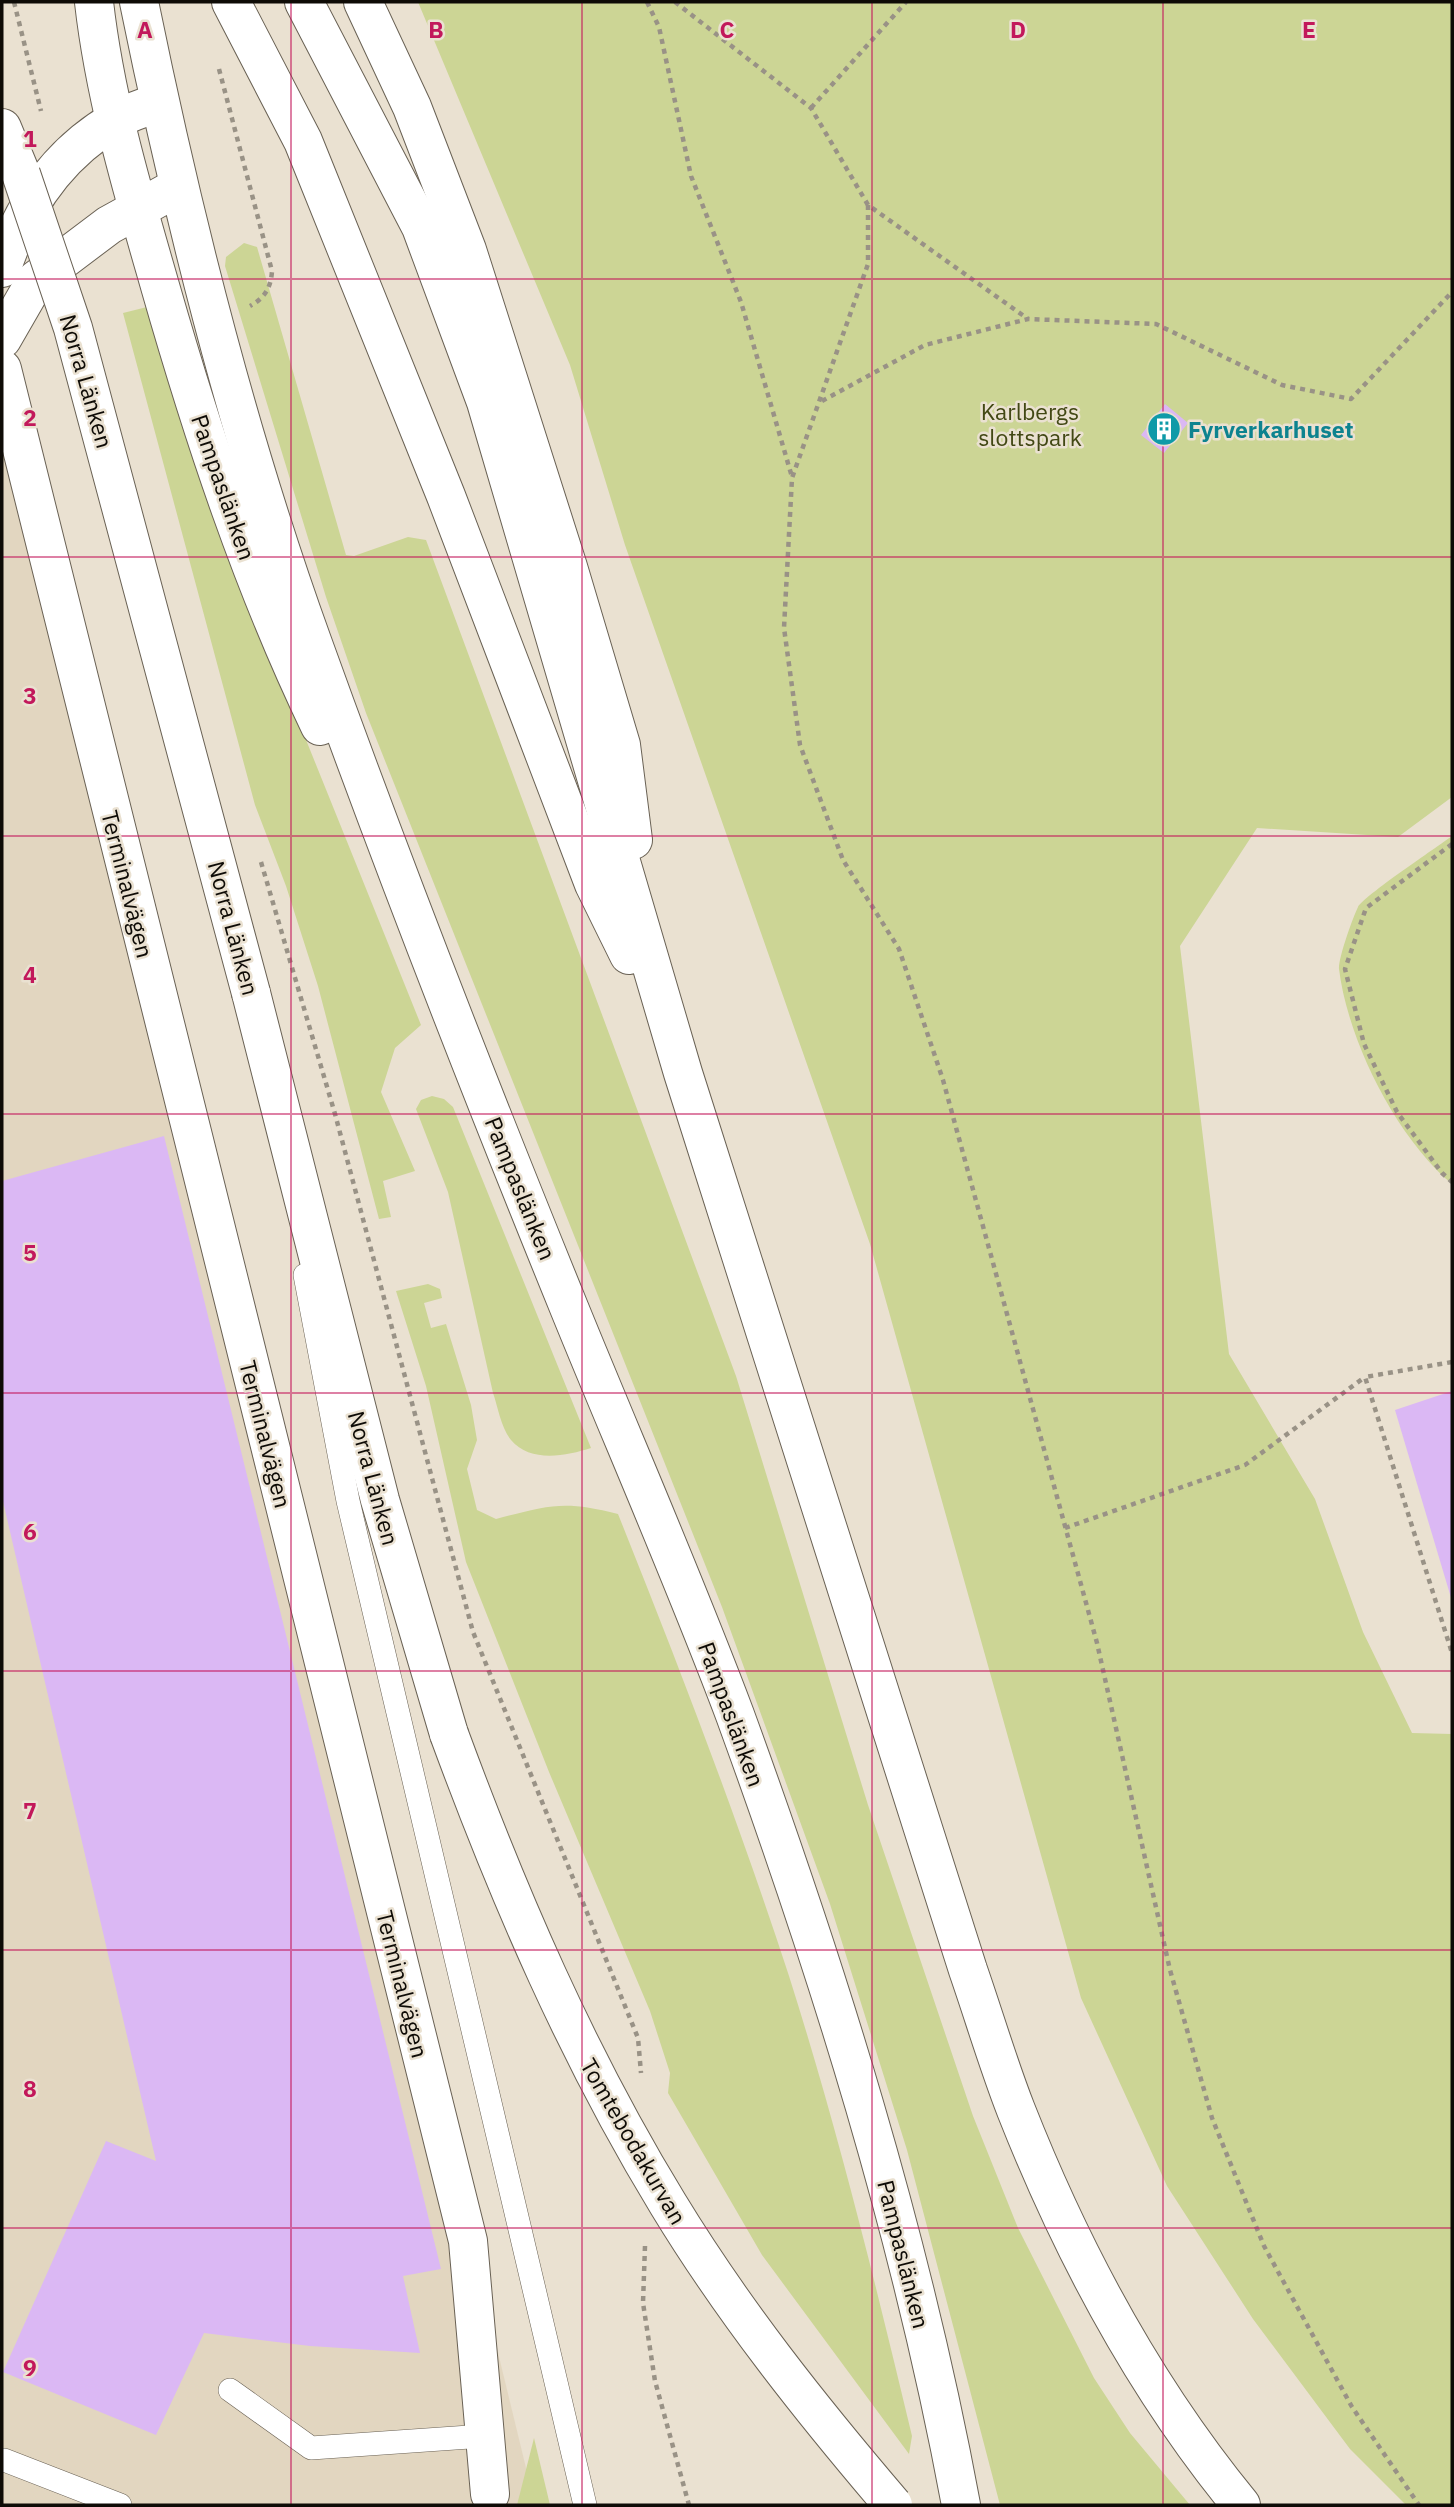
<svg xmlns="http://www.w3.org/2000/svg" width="1454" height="2507" font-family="'IBM Plex Sans',sans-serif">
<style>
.built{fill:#e2d6c0}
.green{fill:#ccd595}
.building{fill:#dbb8f4}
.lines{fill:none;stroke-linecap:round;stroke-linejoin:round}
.service-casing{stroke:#696154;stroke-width:24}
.minor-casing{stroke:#696154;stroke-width:40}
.secondary-casing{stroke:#696154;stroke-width:40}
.motorway-casing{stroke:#696154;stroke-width:40}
.path{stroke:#999286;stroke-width:4.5;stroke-dasharray:5 5;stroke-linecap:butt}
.service{stroke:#fff;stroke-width:23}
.minor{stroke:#fff;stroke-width:38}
.secondary{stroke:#fff;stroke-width:38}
.motorway{stroke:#fff;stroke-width:38}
.motorway-bridge-casing{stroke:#696154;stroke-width:40;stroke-linecap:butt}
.motorway-bridge{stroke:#fff;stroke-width:38}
.grid{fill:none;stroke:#c2185b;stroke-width:2;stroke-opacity:0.55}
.labels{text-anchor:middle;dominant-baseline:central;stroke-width:5;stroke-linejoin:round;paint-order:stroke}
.street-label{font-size:23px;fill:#0e0b06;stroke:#eae1d1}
.park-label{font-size:23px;fill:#424814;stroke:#eae1d1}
.culture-label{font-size:23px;font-weight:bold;fill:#0d838f;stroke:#eae1d1;text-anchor:start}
.grid-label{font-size:23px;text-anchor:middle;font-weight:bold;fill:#c2185b;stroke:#eae1d1;stroke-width:5;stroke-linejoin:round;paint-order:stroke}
</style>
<rect width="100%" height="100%" fill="#eae1d1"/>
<path class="built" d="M2 376 75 610 535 2505H2Z"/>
<g class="green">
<path d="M418 2H1452V797L1398 837 1257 828 1180 946 1229 1354 1315 1499 1363 1632 1412 1733 1452 1734V2505H1406L1350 2449 1253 2319 1167 2186 1081 1998 870 1244 625 545 570 365Z"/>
<path d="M244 243 257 247 346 555 354 556 408 537 426 540 736 1376 868 1805 973 2116 1018 2228 1094 2378 1130 2433 1190 2505H1000L907 2150 830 1904 722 1607 366 713 326 597 225 266 226 257Z"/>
<path d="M155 305 273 658 421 1025 395 1048 381 1092 415 1171 383 1181 391 1217 379 1219 318 986 286 886 255 805 123 313Z"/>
<path d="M1452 836V1184C1396 1137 1348 1041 1339 969 1338 959 1353 917 1358 907 1364 896 1437 847 1452 836Z"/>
<path d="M432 1096 444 1099 453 1107 591 1448C566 1456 530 1463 511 1440 501 1428 498 1407 493 1393L448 1192 416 1109 421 1100Z"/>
<path d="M428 1284 440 1289 442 1298 424 1303 431 1328 446 1324 471 1405 477 1440 467 1469 477 1510 496 1519C549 1505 564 1500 618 1514 679 1666 738 1820 789 1976 837 2127 875 2281 912 2436L909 2454 762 2255 668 2093 670 2073 650 2011 549 1772 466 1562 426 1386 396 1291Z"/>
<path d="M534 2438 550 2505H517Z"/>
</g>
<g class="building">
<path d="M1165 404 1188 423 1164 453 1141 435Z"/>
<path d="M164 1136 441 2269 403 2276 420 2353 310 2346 204 2333 156 2435 3 2372 106 2141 156 2161 2 1497V1181Z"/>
<path d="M1452 1391V1601L1395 1410Z"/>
</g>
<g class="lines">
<g class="service-casing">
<g id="service">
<path d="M305 1275 348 1501 585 2505"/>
<path d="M230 2390 311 2448 484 2436"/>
<path d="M4 2460 120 2505"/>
</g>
</g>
<g class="minor-casing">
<g id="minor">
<path d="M2 268C22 207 58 154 114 121 128 112 145 108 159 102"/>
<path d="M2 339 36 280 109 225 178 187"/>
<path d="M2 369 468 2241 490 2494"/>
</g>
</g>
<g class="secondary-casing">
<g id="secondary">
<path d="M94 2C105 99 133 192 160 286 203 436 252 585 320 726"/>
<path d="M139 2C183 218 237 434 312 641 393 866 480 1089 570 1310 625 1445 684 1579 735 1715 829 1973 911 2235 961 2505"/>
</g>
</g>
<g class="motorway-casing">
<g id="motorway">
<path d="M231 2 303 141 446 496 594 884 629 955"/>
<path d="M304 2 421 227 486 402 683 1073 968 1970C984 2016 998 2064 1016 2110 1072 2252 1144 2387 1241 2505"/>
<path d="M363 2 412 107 467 250 568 567 621 745 633 840"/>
<path d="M2 128 21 174"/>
<path d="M251 993 380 1500 449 1734"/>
</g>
</g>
<g class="path">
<path d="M14 2 41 111"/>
<path d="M647 2 659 27 691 176 741 302 792 477"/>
<path d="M675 2 811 108 868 205 1028 319"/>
<path d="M219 69 272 271C271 287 265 298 250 306"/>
<path d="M811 108 906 2"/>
<path d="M868 205V264L792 478 784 628 800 745 843 860 899 949 943 1080 1097 1643 1170 1970 1212 2118 1264 2246 1352 2407 1419 2505"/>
<path d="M822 401 925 345 1028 319 1156 324 1282 385 1351 399 1452 292"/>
<path d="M1452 844 1366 908 1345 969 1364 1044 1397 1112 1442 1173 1452 1182"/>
<path d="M261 862 335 1114 473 1632 638 2038 641 2073"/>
<path d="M1452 1362 1365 1377 1452 1653"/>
<path d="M1065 1528 1245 1465 1365 1377"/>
<path d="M645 2246 643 2303 655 2381 689 2505"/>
</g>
<use href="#service" class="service"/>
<use href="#minor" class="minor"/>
<use href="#secondary" class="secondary"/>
<use href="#motorway" class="motorway"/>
<g class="motorway-bridge-casing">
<g id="motorway-bridge">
<path d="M21 174 73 328 251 993"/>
<path d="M449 1734C509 1897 577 2055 668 2204 733 2311 811 2409 893 2505"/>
</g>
</g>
<use href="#motorway-bridge" class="motorway-bridge"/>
</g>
<path class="grid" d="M291 2V2505M582 2V2505M872 2V2505M1163 2V2505M2 279H1452M2 557H1452M2 836H1452M2 1114H1452M2 1393H1452M2 1671H1452M2 1950H1452M2 2228H1452"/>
<defs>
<g id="building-disc" transform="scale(1.75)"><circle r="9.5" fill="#0f9aa8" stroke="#eae1d1"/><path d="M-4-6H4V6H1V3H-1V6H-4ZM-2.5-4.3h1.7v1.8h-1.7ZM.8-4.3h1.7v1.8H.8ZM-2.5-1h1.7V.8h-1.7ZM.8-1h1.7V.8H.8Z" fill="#fff"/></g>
</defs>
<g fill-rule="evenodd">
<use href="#building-disc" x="1164" y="429"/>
</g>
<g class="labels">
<g class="street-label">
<text transform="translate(87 381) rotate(74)">Norra Länken</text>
<text transform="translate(224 487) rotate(71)">Pampaslänken</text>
<text transform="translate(128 884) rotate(76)">Terminalvägen</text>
<text transform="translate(234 928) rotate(75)">Norra Länken</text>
<text transform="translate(521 1188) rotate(68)">Pampaslänken</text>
<text transform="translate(266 1434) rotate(76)">Terminalvägen</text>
<text transform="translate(374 1478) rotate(75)">Norra Länken</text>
<text transform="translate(732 1714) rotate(70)">Pampaslänken</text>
<text transform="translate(403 1984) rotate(76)">Terminalvägen</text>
<text transform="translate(634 2141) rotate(60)">Tomtebodakurvan</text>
<text transform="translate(904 2254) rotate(76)">Pampaslänken</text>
</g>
<g class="park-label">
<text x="1030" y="411">Karlbergs<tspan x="1030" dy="26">slottspark</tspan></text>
</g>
<g class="culture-label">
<text x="1188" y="429">Fyrverkarhuset</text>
</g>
</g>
<g class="grid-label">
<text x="145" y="38">A</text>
<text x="436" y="38">B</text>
<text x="727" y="38">C</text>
<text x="1018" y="38">D</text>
<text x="1309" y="38">E</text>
<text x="30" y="147">1</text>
<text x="30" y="426">2</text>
<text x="30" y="704">3</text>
<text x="30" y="983">4</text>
<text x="30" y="1261">5</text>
<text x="30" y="1540">6</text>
<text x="30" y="1819">7</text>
<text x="30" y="2097">8</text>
<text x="30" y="2376">9</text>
</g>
<rect width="1454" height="2507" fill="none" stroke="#0e0b06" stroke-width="7"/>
</svg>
